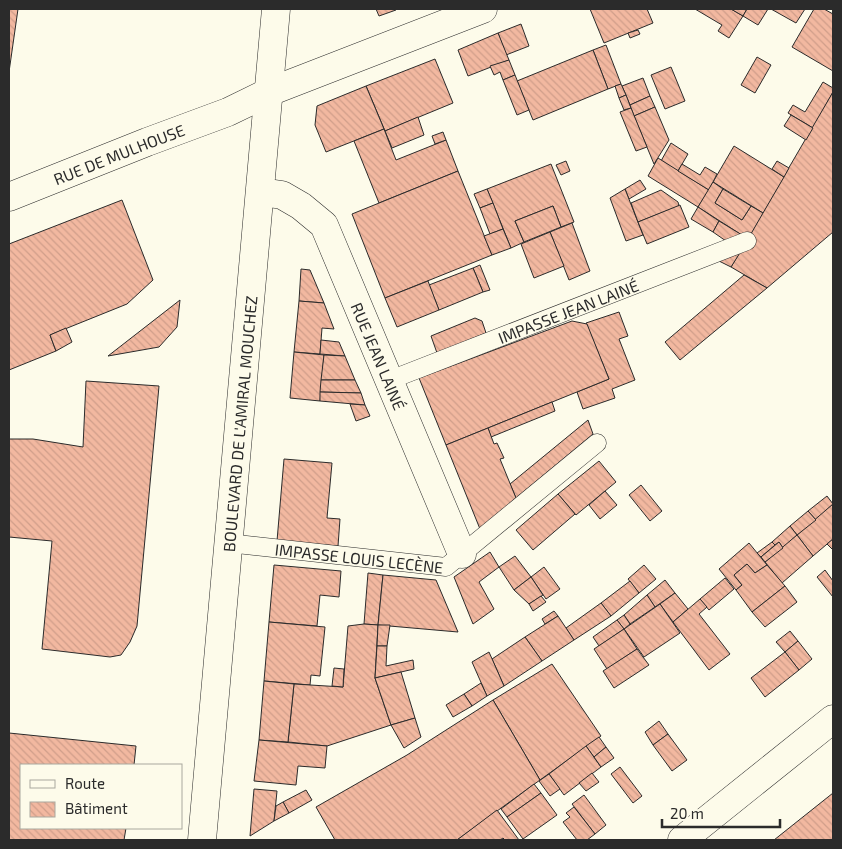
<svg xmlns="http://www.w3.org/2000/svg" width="842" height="849" font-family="'Exo 2',sans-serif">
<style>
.building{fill:url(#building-back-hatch);stroke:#2b2b2b}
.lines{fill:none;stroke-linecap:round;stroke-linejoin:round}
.lane-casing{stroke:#2b2b2b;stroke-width:19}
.street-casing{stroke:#2b2b2b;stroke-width:29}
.secondary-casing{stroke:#2b2b2b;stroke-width:29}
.lane{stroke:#fdfbea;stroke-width:18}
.street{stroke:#fdfbea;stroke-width:28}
.secondary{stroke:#fdfbea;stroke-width:28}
.labels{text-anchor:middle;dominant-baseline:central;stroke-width:4;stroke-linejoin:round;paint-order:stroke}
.street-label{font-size:16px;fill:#2b2b2b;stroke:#fdfbea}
</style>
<defs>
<pattern id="building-back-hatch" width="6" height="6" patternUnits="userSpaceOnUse" patternTransform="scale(1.25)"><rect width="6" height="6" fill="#f2b8a0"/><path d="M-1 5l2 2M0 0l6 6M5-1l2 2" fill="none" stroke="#d09e8a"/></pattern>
</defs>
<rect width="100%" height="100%" fill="#fdfbea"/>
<g class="building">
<path d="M9 9H18L9 72Z"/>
<path d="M376 9H395L396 10 379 16Z"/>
<path d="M590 9H647L653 23 604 43Z"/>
<path d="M695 9H731L743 16 729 38 718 31 722 25Z"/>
<path d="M731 9H747L743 16Z"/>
<path d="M747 9H768L758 25 743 16Z"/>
<path d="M771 9H805L796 23Z"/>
<path d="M814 9H824L833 14V71L792 47Z"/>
<path d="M521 24 529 46 506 55 498 33Z"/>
<path d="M638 30 640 34 630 38 628 33Z"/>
<path d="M498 33 509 60 468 76 458 50Z"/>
<path d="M606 45 621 84 608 89 593 50Z"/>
<path d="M593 50 608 89 533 120 517 81Z"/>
<path d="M757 57 771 65 755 93 741 85Z"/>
<path d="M435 59 453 103 385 131 366 86Z"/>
<path d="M509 60 515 75 503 80 500 72 494 75 490 66Z"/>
<path d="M671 67 685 101 665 109 651 75Z"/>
<path d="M515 75 529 110 517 115 503 80Z"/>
<path d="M643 78 650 96 630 105 622 86Z"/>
<path d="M823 82 833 88V92L813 128 788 113 793 105 805 112Z"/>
<path d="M621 84 626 95 619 98 615 86Z"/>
<path d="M366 86 384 129 326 152 315 125 317 106Z"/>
<path d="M833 92V232L767 288 731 267Z"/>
<path d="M626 95 631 108 624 110 619 98Z"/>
<path d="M650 96 655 107 634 116 630 105Z"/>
<path d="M655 107 669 140 654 164 634 116Z"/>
<path d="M631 108 647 147 636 151 620 112Z"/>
<path d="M791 115 813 128 806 140 784 126Z"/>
<path d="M418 117 424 135 392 148 385 131Z"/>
<path d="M384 129 396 160 446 140 458 171 379 203 354 141Z"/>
<path d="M443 132 446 140 435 144 432 136Z"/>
<path d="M671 143 688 154 678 171 661 161Z"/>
<path d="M734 146 784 177 763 213 713 182Z"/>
<path d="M658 158 709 190 698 207 648 176Z"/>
<path d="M566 161 570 171 561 175 556 165Z"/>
<path d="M777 161 789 168 784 177 772 169Z"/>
<path d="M551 164 574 222 561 227 553 206 515 221 524 242 511 248 487 189Z"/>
<path d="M682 164 700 175 705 167 717 174 709 190 678 171Z"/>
<path d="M458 171 492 255 385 298 352 214Z"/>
<path d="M640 180 646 189 629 199 625 189Z"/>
<path d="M713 182 723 189 715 203 742 220 751 206 763 213 748 239 698 207Z"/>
<path d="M487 189 493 203 480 208 474 194Z"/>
<path d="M625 189 643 235 626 241 610 198Z"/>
<path d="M723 189 751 206 742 220 715 203Z"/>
<path d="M661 190 678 202 679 206 638 222 631 203Z"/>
<path d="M122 200 153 280 127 304 50 335 56 351 9 370V244Z"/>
<path d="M493 203 503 229 490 234 480 208Z"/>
<path d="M680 205 689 227 647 244 638 222Z"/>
<path d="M553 206 561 227 524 242 515 221Z"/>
<path d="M698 207 719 221 713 232 691 219Z"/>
<path d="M719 221 742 235 726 241 713 232Z"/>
<path d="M572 223 590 271 569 280 550 232Z"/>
<path d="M503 229 511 248 492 255 484 236Z"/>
<path d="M550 232 564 266 534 278 521 244Z"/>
<path d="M743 248 731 267 715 259Z"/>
<path d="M480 265 490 290 483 292 473 268Z"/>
<path d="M473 268 483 292 439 310 429 285Z"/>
<path d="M301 269 310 270 324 303 299 301Z"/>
<path d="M744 275 767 288 680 360 665 342Z"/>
<path d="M428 281 439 310 397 327 385 298Z"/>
<path d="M180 300 177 327 159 347 108 356Z"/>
<path d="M299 301 324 303 334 329 322 328 320 354 294 352Z"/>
<path d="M619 312 628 336 619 339 635 380 612 389 615 398 583 409 577 392 609 379 586 323Z"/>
<path d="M475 318 482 321 486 333 437 353 431 336Z"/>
<path d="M572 321 587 324 609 379 446 445 419 378Z"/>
<path d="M66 328 72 342 56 351 50 335Z"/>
<path d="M321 340 339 342 345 356 320 354Z"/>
<path d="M294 352 324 355 320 401 290 398Z"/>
<path d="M324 355 345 356 355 380H321Z"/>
<path d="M321 380H355L361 393 320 392Z"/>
<path d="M86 381 159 386 137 626 130 642 121 655 110 657 42 649 52 541 9 537V439H33L83 447Z"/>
<path d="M320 392 361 393 365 405 320 401Z"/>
<path d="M552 402 555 411 491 437 488 428Z"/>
<path d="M350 404 365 405 370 416 356 421Z"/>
<path d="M588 420 593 434 516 498 510 484Z"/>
<path d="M488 428 494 444 497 443 504 458 500 459 516 498 480 529 446 445Z"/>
<path d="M284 459 332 463 327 518 340 519 338 546 277 541Z"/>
<path d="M599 461 616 482 576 515 558 494Z"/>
<path d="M641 485 662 511 650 521 629 495Z"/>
<path d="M605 491 617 505 600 519 589 505Z"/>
<path d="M558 494 575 514 533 550 516 530Z"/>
<path d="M827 496 833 504 816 520 808 511Z"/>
<path d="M833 504V539L813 556 797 535Z"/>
<path d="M808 511 816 520 797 535 790 526Z"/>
<path d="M790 526 797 535 783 548 779 542 775 545 772 542Z"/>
<path d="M797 535 813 556 782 583 765 562Z"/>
<path d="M833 539V549H832L827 544Z"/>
<path d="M772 542 775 545 761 557 757 553Z"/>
<path d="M779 542 783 548 765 562 761 557Z"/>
<path d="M749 543 767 565 755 573 747 564 734 575 742 585 736 590 719 569Z"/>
<path d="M490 552 499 567 479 582 494 609 473 624 454 577Z"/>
<path d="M515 556 531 577 514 590 499 567Z"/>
<path d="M747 564 755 573 767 565 785 586 752 612 736 590 742 585 734 575Z"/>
<path d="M274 565 341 571 339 597 320 595 317 626 269 622Z"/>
<path d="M644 565 656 579 639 593 628 579Z"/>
<path d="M544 567 560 589 546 599 531 577Z"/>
<path d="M825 570 833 581V597L817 577Z"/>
<path d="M368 573 383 575 378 625 364 624Z"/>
<path d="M383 575 436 580 458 632 378 625Z"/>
<path d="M531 577 543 595 529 604 514 590Z"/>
<path d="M725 578 734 589 709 610 700 599Z"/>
<path d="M665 580 675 593 655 607 647 595Z"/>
<path d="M630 581 639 593 611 616 601 603Z"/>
<path d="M785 586 797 602 765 627 752 612Z"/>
<path d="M675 593 688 609 673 622 660 604Z"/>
<path d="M647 595 655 607 630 624 624 615Z"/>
<path d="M541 596 546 602 533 611 529 604Z"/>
<path d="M700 599 707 607 699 614 730 654 709 670 673 622Z"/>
<path d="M601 603 611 616 574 640 566 628Z"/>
<path d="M660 604 680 633 644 657 624 629Z"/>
<path d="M554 611 558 616 545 624 542 619Z"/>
<path d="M624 615 630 624 624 629 617 620Z"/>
<path d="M558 616 574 640 542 661 525 637Z"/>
<path d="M617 620 624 629 599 646 593 637Z"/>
<path d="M269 622 325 627 320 676 311 675 310 685 264 681Z"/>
<path d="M364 624 378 625 375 678 391 725 327 746 288 742 294 684 343 687 348 626Z"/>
<path d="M378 625H390L387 646H377Z"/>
<path d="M624 629 637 649 607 669 594 649Z"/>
<path d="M790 631 798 641 785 652 776 642Z"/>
<path d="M525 637 542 661 504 686 492 659Z"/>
<path d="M798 641 812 659 799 670 785 652Z"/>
<path d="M377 646H387L386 666 413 660 414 669 375 678Z"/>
<path d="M637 649 649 665 614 688 603 671Z"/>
<path d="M489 652 504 686 487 696 472 662Z"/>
<path d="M785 652 799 670 765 697 751 678Z"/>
<path d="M552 664 601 736 540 780 493 700Z"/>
<path d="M334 668 344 669 343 687 332 686Z"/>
<path d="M401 672 415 718 391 725 375 678Z"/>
<path d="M264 681 294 684 288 742 259 740Z"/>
<path d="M481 683 487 696 472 706 464 694Z"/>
<path d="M464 694 472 706 453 717 446 705Z"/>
<path d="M493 700 540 780 457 840H335L316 807 407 755Z"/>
<path d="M415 718 421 737 404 748 391 725Z"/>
<path d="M659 721 668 734 653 745 645 732Z"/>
<path d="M9 733 136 746 134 765H21V828H126L124 840H9Z"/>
<path d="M668 734 687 760 672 771 653 745Z"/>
<path d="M599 737 606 747 594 757 586 746Z"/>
<path d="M259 740 327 746 325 768 298 766 296 785 254 781Z"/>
<path d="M586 746 601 767 564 795 549 774Z"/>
<path d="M606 747 614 758 601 767 594 757Z"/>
<path d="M620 767 642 796 633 803 611 774Z"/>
<path d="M592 773 599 782 586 791 579 783Z"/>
<path d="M549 774 560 789 550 796 539 781Z"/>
<path d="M534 784 541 793 507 817 501 809Z"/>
<path d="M254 789 277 791 274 821 250 836Z"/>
<path d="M306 790 312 800 289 813 283 802Z"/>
<path d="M541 793 557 815 523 839 507 817Z"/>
<path d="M833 793V840H774Z"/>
<path d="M584 795 606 825 595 834 572 804Z"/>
<path d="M283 802 289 813 274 821 276 806Z"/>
<path d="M574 807 595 834 587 840H577L563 822 570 817 566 813Z"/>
<path d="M497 810 519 840H505L503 838 500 840H457Z"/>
</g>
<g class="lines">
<g class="lane-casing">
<g id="lane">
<path id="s1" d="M390 380 747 241"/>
<path id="s2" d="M228 543 446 567 597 443"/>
</g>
</g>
<g class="street-casing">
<g id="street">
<path id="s3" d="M261 192 282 195 301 206 324 225 462 554"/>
<path id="s4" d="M9 197 147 142 228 112 269 92 483 9"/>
<path d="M682 840 833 719"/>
</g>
</g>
<g class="secondary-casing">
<g id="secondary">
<path id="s5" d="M202 840 276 9"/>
</g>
</g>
<use href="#lane" class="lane"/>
<use href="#street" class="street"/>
<use href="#secondary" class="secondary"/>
</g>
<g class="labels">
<g class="street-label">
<text stroke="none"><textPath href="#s4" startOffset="118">RUE DE MULHOUSE</textPath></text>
<text stroke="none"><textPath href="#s1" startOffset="191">IMPASSE JEAN LAINÉ</textPath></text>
<text stroke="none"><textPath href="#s3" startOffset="215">RUE JEAN LAINÉ</textPath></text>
<text stroke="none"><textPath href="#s5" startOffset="418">BOULEVARD DE L'AMIRAL MOUCHEZ</textPath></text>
<text stroke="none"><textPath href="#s2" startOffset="132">IMPASSE LOUIS LECÈNE</textPath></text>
</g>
</g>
<rect width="842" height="849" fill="none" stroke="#2b2b2b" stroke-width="20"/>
<rect x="20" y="764" width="162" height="65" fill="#fdfbea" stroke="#a9a89e"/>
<rect x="30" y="780" width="25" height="8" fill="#fdfbea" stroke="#a9a89e"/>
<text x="65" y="789" font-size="15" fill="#2b2b2b">Route</text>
<rect x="30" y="802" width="25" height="15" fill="url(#building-back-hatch)" stroke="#a9a89e"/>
<text x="65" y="814" font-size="15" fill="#2b2b2b">Bâtiment</text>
<path d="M662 819v8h118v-8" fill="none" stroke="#2b2b2b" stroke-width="2.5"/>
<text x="670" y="819" font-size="15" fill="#2b2b2b" stroke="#fdfbea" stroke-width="4" paint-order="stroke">20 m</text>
</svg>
